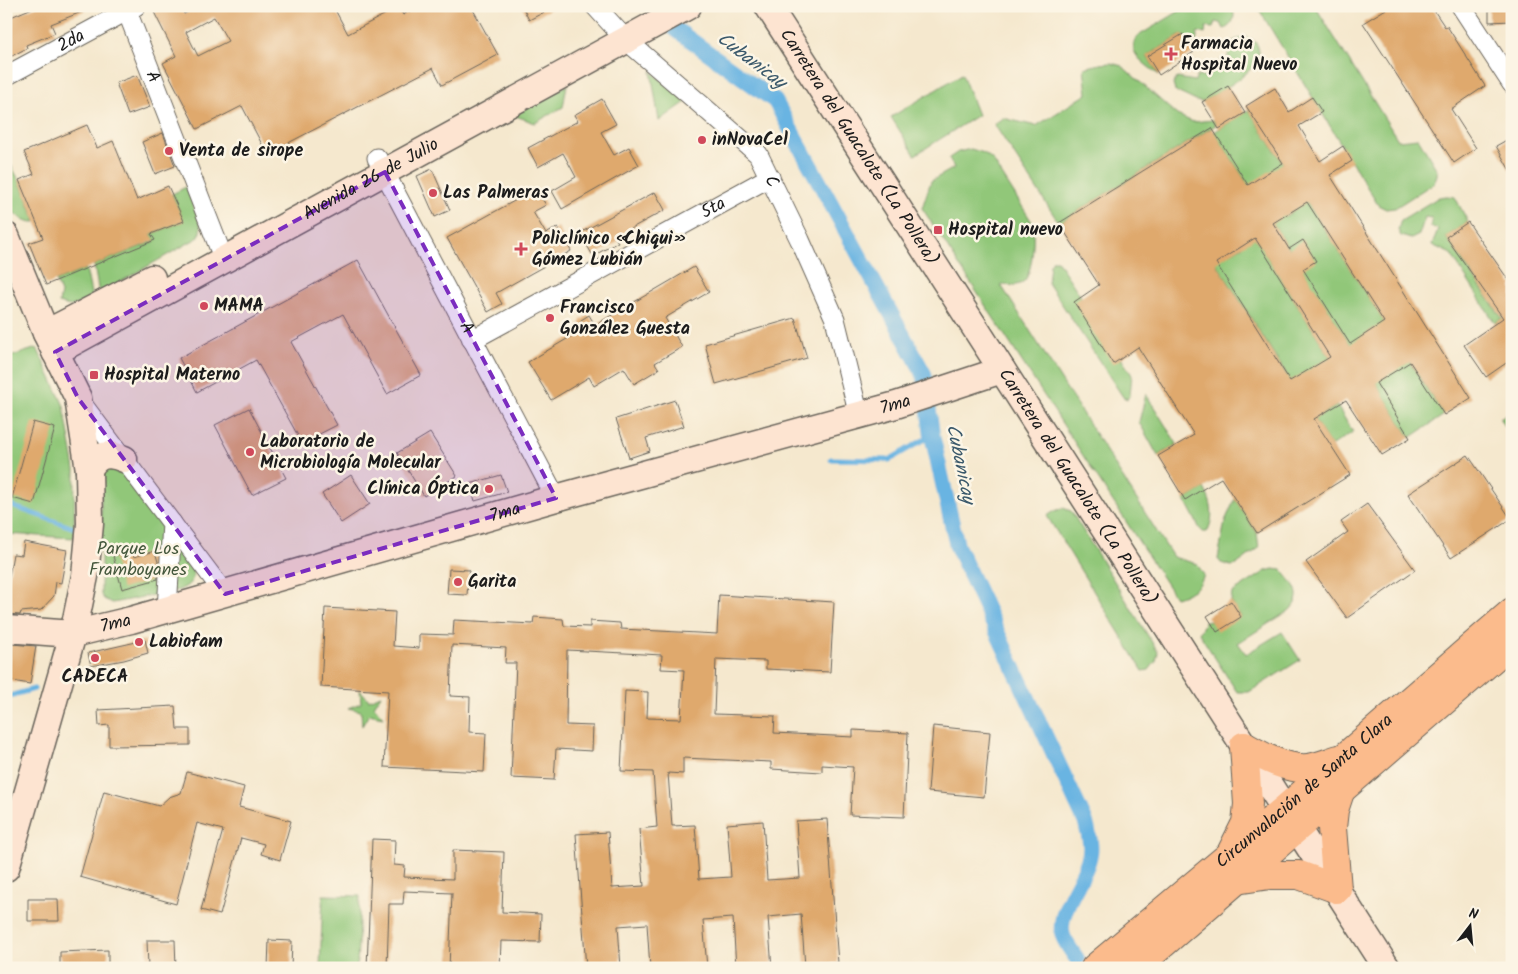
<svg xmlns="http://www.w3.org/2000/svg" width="1518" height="974" font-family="Kalam,sans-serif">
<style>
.green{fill:#91c779;stroke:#56724a}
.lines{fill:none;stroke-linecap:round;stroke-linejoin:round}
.stream{stroke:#69b4e2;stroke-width:5}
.canal{stroke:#69b4e2;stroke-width:16}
.building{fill:#dfa96d;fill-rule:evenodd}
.street-casing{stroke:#68635a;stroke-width:21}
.secondary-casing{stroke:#68635a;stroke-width:29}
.highway-casing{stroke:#68635a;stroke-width:30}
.street{stroke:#fff;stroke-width:19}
.secondary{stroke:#fde4d1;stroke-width:26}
.highway{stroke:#fbbb8c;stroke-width:28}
.marked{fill:#7b2cbf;fill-opacity:0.2;stroke:#7b2cbf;stroke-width:4;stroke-dasharray:10 6;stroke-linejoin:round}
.poi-dot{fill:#d1495b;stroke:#fcf5e5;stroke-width:2}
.labels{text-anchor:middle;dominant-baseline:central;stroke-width:5;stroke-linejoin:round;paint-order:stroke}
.street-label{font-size:18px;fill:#1c1c1c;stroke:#fcf5e5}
.poi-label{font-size:18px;font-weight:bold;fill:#1c1c1c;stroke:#fcf5e5;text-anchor:start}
.park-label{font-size:18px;fill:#45583d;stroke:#fcf5e5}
.water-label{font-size:19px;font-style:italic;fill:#3b596b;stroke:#fcf5e5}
</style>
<rect width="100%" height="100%" fill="#fcf5e5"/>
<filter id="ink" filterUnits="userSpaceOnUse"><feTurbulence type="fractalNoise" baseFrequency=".02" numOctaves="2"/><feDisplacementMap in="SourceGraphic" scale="10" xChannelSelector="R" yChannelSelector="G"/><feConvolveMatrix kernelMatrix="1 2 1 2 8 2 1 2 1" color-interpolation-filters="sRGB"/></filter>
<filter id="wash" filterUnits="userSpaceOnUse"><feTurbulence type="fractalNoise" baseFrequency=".0096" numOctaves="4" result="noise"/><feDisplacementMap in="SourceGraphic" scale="20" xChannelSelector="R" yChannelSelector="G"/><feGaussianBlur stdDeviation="1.12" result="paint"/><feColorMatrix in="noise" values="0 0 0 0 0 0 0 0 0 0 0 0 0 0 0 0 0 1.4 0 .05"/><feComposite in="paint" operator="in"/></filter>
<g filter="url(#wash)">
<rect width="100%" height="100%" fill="#f5e8ce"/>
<g class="green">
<path d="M1188 6H1232C1236 16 1234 25 1224 29L1221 23 1215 22 1213 28 1206 27 1205 34 1198 32 1194 52 1183 34 1147 56 1159 75C1147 65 1124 53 1138 36Z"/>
<path d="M1257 6H1315L1398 140 1418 138 1437 170V175L1434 183 1395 208 1386 209 1378 205Z"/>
<path d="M1246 37C1252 39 1256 41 1258 47 1267 68 1217 93 1202 102L1196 101 1175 91 1173 84 1177 78 1195 81 1197 76 1204 77 1205 71 1212 73 1214 66 1218 67 1220 60 1227 61 1231 42 1238 39Z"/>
<path d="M1111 63 1122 66 1177 115 1193 122 1213 120 1216 125 1059 223 994 124 1003 118 1036 126 1087 94 1084 68 1100 64Z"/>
<path d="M651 71 686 102 659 121Z"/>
<path d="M962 74 978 115 915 155 891 117Z"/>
<path d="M567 85 563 107 535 123 513 115Z"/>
<path d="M1249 110 1291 176 1256 197 1214 132Z"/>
<path d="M971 149 984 153 992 159 1032 222C1035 234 1033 275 1023 282 1017 287 1007 285 1001 285L1173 557 1197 564 1204 575C1199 590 1190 593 1175 597L922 208 931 181 954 168 949 158 958 152Z"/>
<path d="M6 156 19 180 36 222C24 223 11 213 6 202Z"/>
<path d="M186 187 201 226 199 237 99 294 94 265 155 241 151 234 183 221 172 194Z"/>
<path d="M1301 193 1394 337 1374 329 1363 336 1359 358 1267 214 1286 216 1297 208 1292 199Z"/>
<path d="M1447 196 1455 197 1468 222 1446 237 1502 318 1495 323 1451 254 1432 245 1438 229 1430 227 1432 218 1425 217 1419 235 1411 239 1401 236 1398 230 1401 220 1439 197Z"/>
<path d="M1248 226 1338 370 1299 394 1208 250 1229 254 1243 246 1236 234Z"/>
<path d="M1053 260H1057L1132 375 1130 395 1127 399 1123 397 1048 283 1050 265Z"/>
<path d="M86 269 92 298C79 304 72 309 59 303L61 293 56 281Z"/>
<path d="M37 348 64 406 75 470 74 538 6 534V358Z"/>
<path d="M1401 349 1444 415 1410 438 1367 369Z"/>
<path d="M1146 394 1177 444 1158 456 1139 422Z"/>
<path d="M1337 406 1353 432 1331 446 1314 419Z"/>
<path d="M1512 411V435L1500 419Z"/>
<path d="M117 463 193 571C194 582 188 586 179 590L112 603 104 599 101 595V468Z"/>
<path d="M1204 488C1212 503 1215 517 1207 532H1203L1200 529 1185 500Z"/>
<path d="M1235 499 1257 533 1259 548 1236 565 1231 566 1221 563 1218 559 1225 521Z"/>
<path d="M1063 508 1071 511 1158 652 1156 661 1149 670 1143 671 1047 516 1055 511Z"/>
<path d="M1273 569 1282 570C1293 584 1305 594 1290 610L1238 643 1246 654 1282 632 1300 660 1249 692H1237L1199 633 1205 622 1241 617 1231 601 1232 593 1266 571Z"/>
<path d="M360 690 369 700 381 695 374 706 383 717 369 714 362 726 361 711 348 708 361 703Z"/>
<path d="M323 895 360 896 357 968H320Z"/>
</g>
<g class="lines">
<g class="stream">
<path d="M831 459 889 460 932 435"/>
<path d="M6 504 74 528"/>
<path d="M6 697 34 689"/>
</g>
<path class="canal" d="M674 28 775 101 924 374 932 435 957 546 1086 823C1088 833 1092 843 1090 853 1086 880 1059 906 1062 932 1063 941 1072 951 1077 959"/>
</g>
<g id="blocks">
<g class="building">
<path d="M37 6 94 7 51 24 55 33 26 45 27 48 6 59V19Z"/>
<path d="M165 6H181L184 14 199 6H333L348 34 399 7 403 15 419 6H471L498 55 442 85 433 68 267 154 242 106 197 129 163 63 176 56 154 12ZM214 17 228 41 198 56 186 32Z"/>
<path d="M522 6H556L529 20Z"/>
<path d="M1391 6H1431L1445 27 1447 26 1485 86 1451 109 1476 148 1454 163 1363 23Z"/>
<path d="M1489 6H1512V21L1489 22Z"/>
<path d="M1183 34 1194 52 1159 75 1147 56Z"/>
<path d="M137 75 150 107 128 115 116 83Z"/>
<path d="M1228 86 1245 113 1219 129 1202 102Z"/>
<path d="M1275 88 1289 112 1312 97 1322 112 1299 126 1320 161 1343 146 1352 161 1330 175 1471 398 1444 415 1410 362 1376 383 1410 438 1382 455 1346 400 1314 419 1350 475 1257 533 1221 478 1185 500 1158 456 1194 435 1138 347 1113 364 1074 302 1099 285 1059 223 1212 128 1248 185 1283 163 1246 106ZM1307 202 1384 322 1350 344 1303 269 1316 261 1303 240 1289 249 1273 223ZM1255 238 1330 357 1290 381 1216 263Z"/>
<path d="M602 99 616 124 601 132 614 155 629 147 639 165 562 209 552 191 576 177 563 153 538 167 528 148 578 121 574 115Z"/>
<path d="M87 125 97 148 113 141 137 200 168 186 184 221 151 234 155 240 46 285 29 243 43 238 19 180 34 174 24 152Z"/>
<path d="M163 133 175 166 155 174 142 142Z"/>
<path d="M1512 137V174L1496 146Z"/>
<path d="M432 169 450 210 435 217 417 176Z"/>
<path d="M536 189 546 205 533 212 546 234 558 227 571 251 496 293 502 304 488 312 447 238Z"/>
<path d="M655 192 665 210 615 237 618 242 593 256 580 233Z"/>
<path d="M1468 222 1512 285V359L1486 377 1464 345 1503 318 1446 237Z"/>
<path d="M358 260 421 375 387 394 343 314 291 342 337 425 302 443 256 360 197 392 179 358Z"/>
<path d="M694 267 709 292 665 318 682 347 655 363 659 369 634 384 624 368 594 386 589 377 551 400 528 362 577 333 581 320 589 315 595 325Z"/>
<path d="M795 318 807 358 716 384 705 344Z"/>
<path d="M675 400 684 426 646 438 650 451 629 458 616 419Z"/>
<path d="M249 408 286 478 252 495 215 425Z"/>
<path d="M33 422 55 428 34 504 12 498Z"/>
<path d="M430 433 457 476 424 496 397 453Z"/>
<path d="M1468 455 1511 519 1451 558 1408 494Z"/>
<path d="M351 475 370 504 341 523 322 494Z"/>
<path d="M501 475 507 492 475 501 470 484Z"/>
<path d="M1367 504 1415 570 1347 618 1306 562 1348 532 1341 522Z"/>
<path d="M24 542 67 550 61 583 56 582 54 596 41 610 21 612 20 615 6 614V581L8 582 13 554 22 555Z"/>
<path d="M132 550 134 557 155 551 158 562V579L122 589 113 556Z"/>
<path d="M449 569 469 570 467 595 447 594Z"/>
<path d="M719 595 834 602 830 672 766 669V661L716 659 714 714 775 716 774 733 853 737V730L908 733 904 817 850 815 853 767 822 765V772L771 769V762L683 758V774L668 773 672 826 695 825 699 879 731 877 727 824 763 821 767 880 800 878 796 821 827 819 838 963 805 966 801 914 768 917 772 968H736L733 918 703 920 707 968H650L647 924 618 926 621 968H586L576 834 608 832 612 888 644 886 639 829 657 827 653 772 621 771 625 691 648 692 647 718 681 719 684 670 661 669 662 655 567 650 566 725 593 726 592 751 556 749 554 780 511 778 516 663H505L506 648 452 645 450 696 470 697 469 732 486 733 484 772 384 767 388 691 321 687 325 608 395 612 393 646 419 648V634L453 635 454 620 533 624 534 617 563 619 564 626 590 627V621L620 623 621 629 717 634Z"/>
<path d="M1231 601 1241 617 1217 632 1207 616Z"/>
<path d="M145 640 148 653 124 660 91 666 88 653Z"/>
<path d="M11 644 36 646 30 684 6 680Z"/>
<path d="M175 706 177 729H190V745L109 746V725L99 726 98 710Z"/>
<path d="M933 726 990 732 984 797 928 792Z"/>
<path d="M187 772 244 787 239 807 291 821 280 860 261 854 264 844 241 838 220 915 201 910 223 830 197 823 176 904 80 877 104 791 159 806 169 797 181 793Z"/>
<path d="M372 839 395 840 394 865 405 866 404 877 453 879V850L504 852 502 912 541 914 540 942 501 941 500 968H449L452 893 404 891 403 904H389L387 968H367Z"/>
<path d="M28 899H58L59 921H28Z"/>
<path d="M147 940H175L176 968H148Z"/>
<path d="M269 940 292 941 291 968H268Z"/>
<path d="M108 950V968H60V952Z"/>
</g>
</g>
</g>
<g filter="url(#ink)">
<use href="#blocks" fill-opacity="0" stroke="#68635a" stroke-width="1"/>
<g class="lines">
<g class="street-casing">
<g id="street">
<path id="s1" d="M125 6 224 260"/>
<path id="s2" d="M595 6 626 40 758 154 800 240 835 319 859 416"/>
<path d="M1461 6 1512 84"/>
<path id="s3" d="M6 76 136 6"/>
<path id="s4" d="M377 158 556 498"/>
<path id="s5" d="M472 340 770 177"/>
<path d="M80 401 225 594"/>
<path d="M167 610 172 523"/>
</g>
</g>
<g class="secondary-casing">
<g id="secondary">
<path id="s6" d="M768 6 1387 968"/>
<path d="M6 236 46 333 78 398 89 470 90 524 85 576 73 634 6 868"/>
<path d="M46 333 152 278"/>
<path id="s7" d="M55 352 688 6"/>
<path d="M89 470C96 454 109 452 124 459"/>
<path id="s8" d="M6 629 73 634 131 620 556 498 896 405 1002 370"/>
</g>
</g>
<g class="highway-casing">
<g id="highway">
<path d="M1244 746C1262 756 1286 770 1308 768 1318 767 1329 762 1339 759"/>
<path d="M1232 851 1246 823 1248 804 1244 746"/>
<path d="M1236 880 1270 875H1299L1337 889 1332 828 1334 810 1341 789"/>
<path id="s9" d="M1095 968 1285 809 1512 612"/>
<path d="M1135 968 1512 642"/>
</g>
</g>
<use href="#street" class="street"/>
<use href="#secondary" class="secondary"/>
<use href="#highway" class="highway"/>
</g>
</g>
<path class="marked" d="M385 172 556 498 225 594 78 398 55 352Z"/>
<g class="poi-dot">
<path d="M1168.5 46.5h5v5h5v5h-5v5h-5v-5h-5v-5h5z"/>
<circle cx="702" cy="140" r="5"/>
<circle cx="169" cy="151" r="5"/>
<circle cx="433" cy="193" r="5"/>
<rect x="933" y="225" width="10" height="10" rx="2.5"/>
<path d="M518.5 241.5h5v5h5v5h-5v5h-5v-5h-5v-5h5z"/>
<circle cx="204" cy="306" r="5"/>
<circle cx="550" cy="318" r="5"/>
<rect x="89" y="370" width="10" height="10" rx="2.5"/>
<circle cx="250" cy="452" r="5"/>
<circle cx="489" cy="489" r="5"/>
<circle cx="458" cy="582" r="5"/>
<circle cx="139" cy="642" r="5"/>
<circle cx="95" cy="658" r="5"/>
</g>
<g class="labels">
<g class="street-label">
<text stroke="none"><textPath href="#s3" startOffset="74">2da</textPath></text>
<text stroke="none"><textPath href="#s1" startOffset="76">A</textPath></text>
<text stroke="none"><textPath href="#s6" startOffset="168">Carretera del Guacalote (La Pollera)</textPath></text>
<text stroke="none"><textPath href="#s7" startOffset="360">Avenida 26 de Julio</textPath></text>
<text stroke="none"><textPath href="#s2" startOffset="251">C</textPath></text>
<text stroke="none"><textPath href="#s5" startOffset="275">5ta</textPath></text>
<text stroke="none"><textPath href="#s4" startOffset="192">A</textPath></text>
<text stroke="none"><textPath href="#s8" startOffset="921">7ma</textPath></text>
<text stroke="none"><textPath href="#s6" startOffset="572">Carretera del Guacalote (La Pollera)</textPath></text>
<text stroke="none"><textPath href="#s8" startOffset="516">7ma</textPath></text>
<text stroke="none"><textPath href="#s8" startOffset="111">7ma</textPath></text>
<text stroke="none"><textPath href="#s9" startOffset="274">Circunvalación de Santa Clara</textPath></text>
</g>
<g class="poi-label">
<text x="1181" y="44">Farmacia<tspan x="1181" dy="21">Hospital Nuevo</tspan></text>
<text x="712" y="140">inNovaCel</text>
<text x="179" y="151">Venta de sirope</text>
<text x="443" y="193">Las Palmeras</text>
<text x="948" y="230">Hospital nuevo</text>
<text x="532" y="239">Policlínico «Chiqui»<tspan x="532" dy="21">Gómez Lubián</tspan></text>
<text x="214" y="306">MAMA</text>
<text x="560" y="308">Francisco<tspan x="560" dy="21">González Guesta</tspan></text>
<text x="104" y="375">Hospital Materno</text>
<text x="260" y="442">Laboratorio de<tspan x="260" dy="21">Microbiología Molecular</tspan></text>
<text x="479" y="489" text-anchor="end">Clínica Óptica</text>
<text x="468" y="582">Garita</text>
<text x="149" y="642">Labiofam</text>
<text x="95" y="677" text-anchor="middle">CADECA</text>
</g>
<g class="park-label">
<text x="138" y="549">Parque Los<tspan x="138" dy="21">Framboyanes</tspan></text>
</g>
<g class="water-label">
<text transform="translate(751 61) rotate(37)">Cubanicay</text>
<text transform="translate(960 464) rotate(78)">Cubanicay</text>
</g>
</g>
<rect width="1518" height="974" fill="none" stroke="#fcf5e5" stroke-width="25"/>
<g transform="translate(1470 926) rotate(16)" stroke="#fcf5e5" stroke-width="4" paint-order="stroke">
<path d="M0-4L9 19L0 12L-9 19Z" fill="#1c1c1c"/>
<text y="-8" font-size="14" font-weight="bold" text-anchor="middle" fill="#1c1c1c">N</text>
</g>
</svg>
